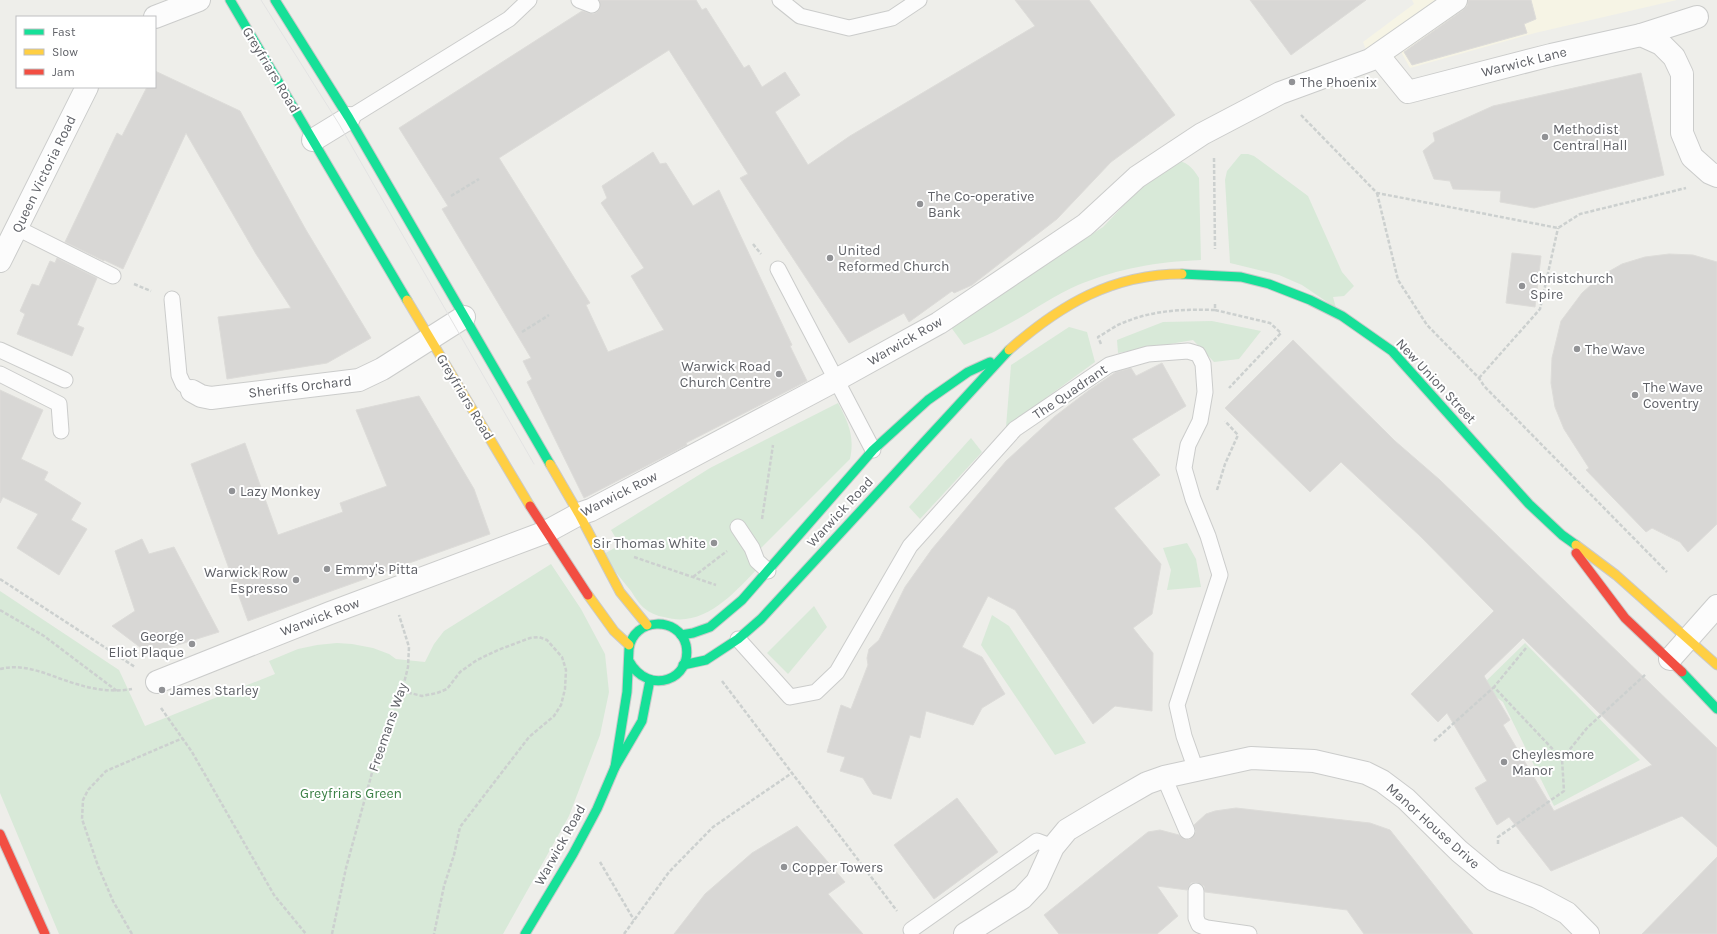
<svg xmlns="http://www.w3.org/2000/svg" width="1717" height="934" font-family="Karla,sans-serif">
<style>
.commercial{fill:#f6f4e5}
.green{fill:#d8e9d8}
.building{fill:#d8d7d5;stroke:#dddcd9;fill-rule:evenodd}
.lines{fill:none;stroke-linecap:round;stroke-linejoin:round}
.lane-casing{stroke:#cbcccb;stroke-width:17}
.street-casing{stroke:#cbcccb;stroke-width:24}
.fast-casing{stroke:#cacaca;stroke-width:11}
.slow-casing{stroke:#cacaca;stroke-width:11}
.jam-casing{stroke:#cacaca;stroke-width:11}
.path{stroke:#ccd0cf;stroke-width:2.5;stroke-dasharray:4 2;stroke-linecap:butt}
.lane{stroke:#fcfcfc;stroke-width:15}
.street{stroke:#fcfcfc;stroke-width:22}
.fast{stroke:#16e098;stroke-width:9}
.slow{stroke:#ffcf43;stroke-width:9}
.jam{stroke:#f24e42;stroke-width:9}
.tram{stroke:#e3e3e3;stroke-width:1}
.poi-dot{fill:#919295;stroke:#fff;stroke-width:1.5}
.labels{text-anchor:middle;dominant-baseline:central;stroke-width:4;stroke-linejoin:round;paint-order:stroke}
.street-label{font-size:14px;fill:#5f6167;stroke:#fff}
.poi-label{font-size:14px;fill:#5f6167;stroke:#fff;text-anchor:start}
.park-label{font-size:14px;fill:#3c8146;stroke:#fff}
</style>
<rect width="100%" height="100%" fill="#eeeeea"/>
<path class="commercial" d="M1412 0H1677L1535 33 1410 68 1400 50 1385 78 1370 60 1363 42 1414 4Z"/>
<g class="green">
<path d="M1241 154H1248L1254 156 1308 196 1342 272 1354 286 1344 296 1333 297 1336 308 1302 285 1279 275 1230 263 1225 180 1227 171Z"/>
<path d="M1179 161C1189 163 1193 169 1199 178L1201 260C1156 262 1120 268 1078 285 1052 296 1029 314 1003 327 991 334 977 339 964 345L950 326 1103 227 1143 185Z"/>
<path d="M1212 321 1261 331 1239 359 1214 362 1193 340 1118 353 1117 340 1163 322Z"/>
<path d="M1069 327 1087 332 1095 362 1006 427 1011 365Z"/>
<path d="M838 403C848 422 855 436 850 459L755 554 759 567C734 593 704 629 664 617 657 616 650 613 644 608 639 604 635 597 631 591 621 579 612 567 602 555L620 545 611 530 710 468Z"/>
<path d="M971 438 982 452 920 519 909 507Z"/>
<path d="M1187 543 1196 559 1201 587 1167 590 1171 570 1163 548Z"/>
<path d="M551 564 581 609 605 654 609 692 600 735 569 816 503 934H59L0 793V591L119 670 145 726 275 674 269 661 298 649 317 645 337 643 352 644 373 648 389 654 396 659 425 662 434 644 444 631Z"/>
<path d="M814 606 827 627 788 674 767 653Z"/>
<path d="M992 615 1009 626 1086 743 1055 755 981 645Z"/>
<path d="M1525 643 1640 760 1554 806 1503 702 1481 686Z"/>
</g>
<g class="building">
<path d="M599 0H696L702 10 706 8 744 68 749 65 762 87 785 72 800 95 775 112 808 165 850 136 1035 26 1015 0H1089L1175 115 1111 162 1057 219 972 285 954 293 952 291 909 322 904 313 849 343 740 178 748 174 669 50 499 158 590 303 586 305 608 352 664 330 631 276 644 268 601 203 607 198 602 186 653 152 660 164 666 163 693 206 719 190 792 345 790 346 807 381 686 443 687 445 584 498 527 382 532 379 523 361 531 358 442 209 448 206 399 128 582 11 593 14 597 12 600 8Z"/>
<path d="M1250 0H1366L1291 55Z"/>
<path d="M1468 0H1531L1536 19 1524 24 1527 33 1412 65 1404 52 1463 10 1467 6Z"/>
<path d="M155 71 240 111 306 230 371 338 327 363 227 379 218 317 291 308 256 254 186 133 123 269 104 260V261L65 242 117 133 122 136 147 87H155Z"/>
<path d="M1641 73 1664 175 1534 208 1500 202 1501 191 1453 189 1450 181 1434 179 1423 151 1435 141 1433 133 1493 106Z"/>
<path d="M1512 253 1541 256 1535 307 1506 303Z"/>
<path d="M1669 254 1693 255 1717 262V524L1688 552 1680 542 1652 528 1646 532 1586 470 1589 468 1564 429 1555 407 1551 383 1552 358 1561 321 1582 293 1601 276 1622 264 1645 257Z"/>
<path d="M57 258 97 278 77 325 84 328 72 356 17 334 25 314 20 311 32 284 39 286 50 261 55 263Z"/>
<path d="M1293 340 1395 441 1440 480 1717 748V847L1682 816 1551 871 1509 817 1497 825 1475 788 1487 781 1447 713 1438 722 1411 694 1494 611 1420 536 1341 462 1310 492 1225 408ZM1523 638 1652 765 1554 811 1503 725 1510 720 1484 676Z"/>
<path d="M1162 363 1186 406 1132 439 1160 475 1114 508 1161 564 1152 614 1133 628 1153 653 1152 711 1115 706 1093 724 1015 610 988 596 962 647 982 657 1005 694 982 708 973 725 926 711 920 738 910 735 891 799 873 794 863 778 840 771 845 757 827 752 841 705 851 709 868 665 867 658 869 649 879 640 905 587 932 549 1006 461 1054 417 1088 391 1116 372 1131 368 1136 376Z"/>
<path d="M0 390 43 410 21 459 48 472 44 480 81 503 71 520 87 529 59 575 17 548 38 514 3 497 0 503Z"/>
<path d="M419 396 474 489 490 534 248 621 191 464 245 443 278 535 343 512 340 503 387 486 356 410Z"/>
<path d="M142 539 149 554 174 547 219 632 149 654 112 626 135 611 115 551Z"/>
<path d="M957 798 998 852 934 899 894 845Z"/>
<path d="M1236 808 1370 823 1390 830 1473 934H1364L1347 910 1205 892 1204 886 1196 882 1191 883 1187 890 1157 886 1178 916 1157 934H1059L1044 915 1148 832 1160 830 1179 835 1186 840 1190 839 1196 832 1194 825 1206 814 1215 811Z"/>
<path d="M797 826 845 882 828 894 863 934H674L705 894 752 853Z"/>
<path d="M1717 857V934H1642Z"/>
</g>
<g class="lines">
<g class="lane-casing">
<g id="lane">
<path d="M579 0 592 5"/>
<path d="M780 0 800 16 849 28 892 18 919 0"/>
<path d="M349 118 509 19 529 0"/>
<path d="M17 228 113 276"/>
<path d="M778 269 873 450"/>
<path d="M172 299 179 375 183 384 192 391"/>
<path d="M0 350 65 380"/>
<path d="M0 374 59 404 61 431"/>
<path d="M738 527 752 548 757 561 768 571"/>
<path d="M738 639 790 697 816 692 837 672 910 546 1015 429 1109 365 1148 354 1188 351 1198 354 1203 364 1205 392 1200 421 1188 445 1184 468 1193 499 1208 536 1220 575 1177 705 1184 736 1196 770"/>
<path d="M1164 777 1187 831"/>
<path d="M1196 891V918L1199 925 1207 928 1249 934"/>
<path d="M911 930 1037 841 1053 847"/>
</g>
</g>
<g class="street-casing">
<g id="street">
<path d="M155 17 199 0"/>
<path d="M1641 35 1697 17"/>
<path d="M1378 55 1408 92 1551 55 1641 35 1661 44 1674 57 1682 74V133L1692 157 1710 173 1717 176"/>
<path d="M313 140 349 118"/>
<path d="M0 261 87 87"/>
<path d="M192 391 201 396 211 398 359 380 382 369 464 317"/>
<path d="M1670 659 1717 606"/>
<path d="M157 682 330 613 546 532 579 514 591 510 836 380 939 323 1085 225 1137 177 1202 134 1280 93 1370 60 1456 0"/>
<path d="M965 934 1022 898 1037 882 1053 847 1067 830 1107 806 1147 783 1164 777 1251 758 1314 761 1366 773 1382 781 1406 799 1459 851 1494 880 1537 897 1567 913 1588 934"/>
</g>
</g>
<g class="fast-casing">
<g id="fast">
<path d="M230 0 407 300"/>
<path d="M275 0 349 118 550 464"/>
<path d="M1182 274 1241 277 1269 284 1310 300 1342 316 1392 351 1529 504 1562 535 1576 545"/>
<path d="M681 635 693 633 710 627 742 600 873 450 928 400 968 372 990 362"/>
<path d="M683 665 706 660 738 639 761 619 1009 350"/>
<path d="M1682 672 1717 709"/>
<path d="M615 767 627 692 629 649C633 617 679 616 686 645 693 679 649 697 629 661"/>
<path d="M525 934 573 854 597 809 615 767 642 721 650 680"/>
</g>
</g>
<g class="slow-casing">
<g id="slow">
<path d="M407 300 530 506"/>
<path d="M1009 350C1060 305 1112 274 1182 274"/>
<path d="M550 464 579 514 620 592 647 625"/>
<path d="M1576 545 1616 575 1717 665"/>
<path d="M588 595 614 631 629 645"/>
</g>
</g>
<g class="jam-casing">
<g id="jam">
<path d="M530 506 588 595"/>
<path d="M1576 553 1625 618 1682 672"/>
<path d="M0 834 45 934"/>
</g>
</g>
<g class="path">
<path d="M1301 115 1377 193 1558 228 1580 214 1686 188"/>
<path d="M1214 158 1215 249"/>
<path d="M1377 193 1398 280 1427 325 1479 378 1484 386 1667 572"/>
<path d="M451 196 479 179"/>
<path d="M753 244 761 254"/>
<path d="M134 284 151 291"/>
<path d="M1215 310 1270 323 1281 333 1229 388"/>
<path d="M522 332 549 315"/>
<path d="M1101 344 1098 337C1107 332 1116 325 1125 322 1154 310 1184 309 1215 310V302"/>
<path d="M1479 378 1540 309 1558 228"/>
<path d="M1217 490 1225 464 1238 435 1225 421"/>
<path d="M762 519 773 445"/>
<path d="M634 557 716 585"/>
<path d="M693 577 727 551"/>
<path d="M0 579 135 667"/>
<path d="M0 610 44 636 117 691"/>
<path d="M1526 648 1494 687 1562 759"/>
<path d="M0 669C28 662 53 678 80 685 96 690 115 692 132 689"/>
<path d="M722 681 897 911"/>
<path d="M402 691 422 696 437 693 447 689 460 672 477 660 498 650 530 638 539 637 547 640 562 657 566 670 565 689 561 705 554 716 529 737 460 827 454 855 444 886 434 934"/>
<path d="M161 708 192 752 274 895 306 934"/>
<path d="M1434 741 1494 687"/>
<path d="M1498 844V837L1564 791 1562 759 1587 728 1646 674"/>
<path d="M600 862 634 920"/>
<path d="M132 934 113 901 98 866 82 819 83 800 88 790 106 771 183 738"/>
<path d="M332 934 346 868 376 758 402 691 408 667 409 647 399 615"/>
<path d="M624 934 669 872 713 827 792 773"/>
</g>
<use href="#lane" class="lane"/>
<use href="#street" class="street"/>
<use href="#fast" class="fast"/>
<use href="#slow" class="slow"/>
<use href="#jam" class="jam"/>
<path class="tram" d="M261 0 339 124 534 464"/>
</g>
<g class="poi-dot">
<circle cx="1292" cy="82" r="4"/>
<circle cx="1545" cy="137" r="4"/>
<circle cx="920" cy="204" r="4"/>
<circle cx="830" cy="258" r="4"/>
<circle cx="1522" cy="286" r="4"/>
<circle cx="1577" cy="349" r="4"/>
<circle cx="779" cy="374" r="4"/>
<circle cx="1635" cy="395" r="4"/>
<circle cx="232" cy="491" r="4"/>
<circle cx="714" cy="543" r="4"/>
<circle cx="327" cy="569" r="4"/>
<circle cx="296" cy="580" r="4"/>
<circle cx="192" cy="644" r="4"/>
<circle cx="162" cy="690" r="4"/>
<circle cx="1504" cy="762" r="4"/>
<circle cx="784" cy="867" r="4"/>
</g>
<g class="labels">
<g class="street-label">
<text transform="translate(1524 62) rotate(-14)">Warwick Lane</text>
<text transform="translate(271 70) rotate(59)">Greyfriars Road</text>
<text transform="translate(44 174) rotate(-64)">Queen Victoria Road</text>
<text transform="translate(905 341) rotate(-30)">Warwick Row</text>
<text transform="translate(1436 381) rotate(47)">New Union Street</text>
<text transform="translate(300 387) rotate(-7)">Sheriffs Orchard</text>
<text transform="translate(1070 392) rotate(-34)">The Quadrant</text>
<text transform="translate(465 397) rotate(59)">Greyfriars Road</text>
<text transform="translate(619 494) rotate(-27)">Warwick Row</text>
<text transform="translate(840 512) rotate(-47)">Warwick Road</text>
<text transform="translate(320 617) rotate(-21)">Warwick Row</text>
<text transform="translate(388 727) rotate(-71)">Freemans Way</text>
<text transform="translate(1433 826) rotate(42)">Manor House Drive</text>
<text transform="translate(560 845) rotate(-61)">Warwick Road</text>
</g>
<g class="poi-label">
<text x="1300" y="82">The Phoenix</text>
<text x="1553" y="129">Methodist<tspan x="1553" dy="16">Central Hall</tspan></text>
<text x="928" y="196">The Co-operative<tspan x="928" dy="16">Bank</tspan></text>
<text x="838" y="250">United<tspan x="838" dy="16">Reformed Church</tspan></text>
<text x="1530" y="278">Christchurch<tspan x="1530" dy="16">Spire</tspan></text>
<text x="1585" y="349">The Wave</text>
<text x="771" y="366" text-anchor="end">Warwick Road<tspan x="771" dy="16">Church Centre</tspan></text>
<text x="1643" y="387">The Wave<tspan x="1643" dy="16">Coventry</tspan></text>
<text x="240" y="491">Lazy Monkey</text>
<text x="706" y="543" text-anchor="end">Sir Thomas White</text>
<text x="335" y="569">Emmy's Pitta</text>
<text x="288" y="572" text-anchor="end">Warwick Row<tspan x="288" dy="16">Espresso</tspan></text>
<text x="184" y="636" text-anchor="end">George<tspan x="184" dy="16">Eliot Plaque</tspan></text>
<text x="170" y="690">James Starley</text>
<text x="1512" y="754">Cheylesmore<tspan x="1512" dy="16">Manor</tspan></text>
<text x="792" y="867">Copper Towers</text>
</g>
<g class="park-label">
<text x="351" y="793">Greyfriars Green</text>
</g>
</g>
<rect x="16" y="16" width="140" height="72" fill="#ffffff" stroke="#bfc0c2"/>
<rect x="24" y="29" width="20" height="6" fill="#16e098" stroke="#bfc0c2"/>
<text x="52" y="36" font-size="12" fill="#5f6167">Fast</text>
<rect x="24" y="49" width="20" height="6" fill="#ffcf43" stroke="#bfc0c2"/>
<text x="52" y="56" font-size="12" fill="#5f6167">Slow</text>
<rect x="24" y="69" width="20" height="6" fill="#f24e42" stroke="#bfc0c2"/>
<text x="52" y="76" font-size="12" fill="#5f6167">Jam</text>
</svg>
